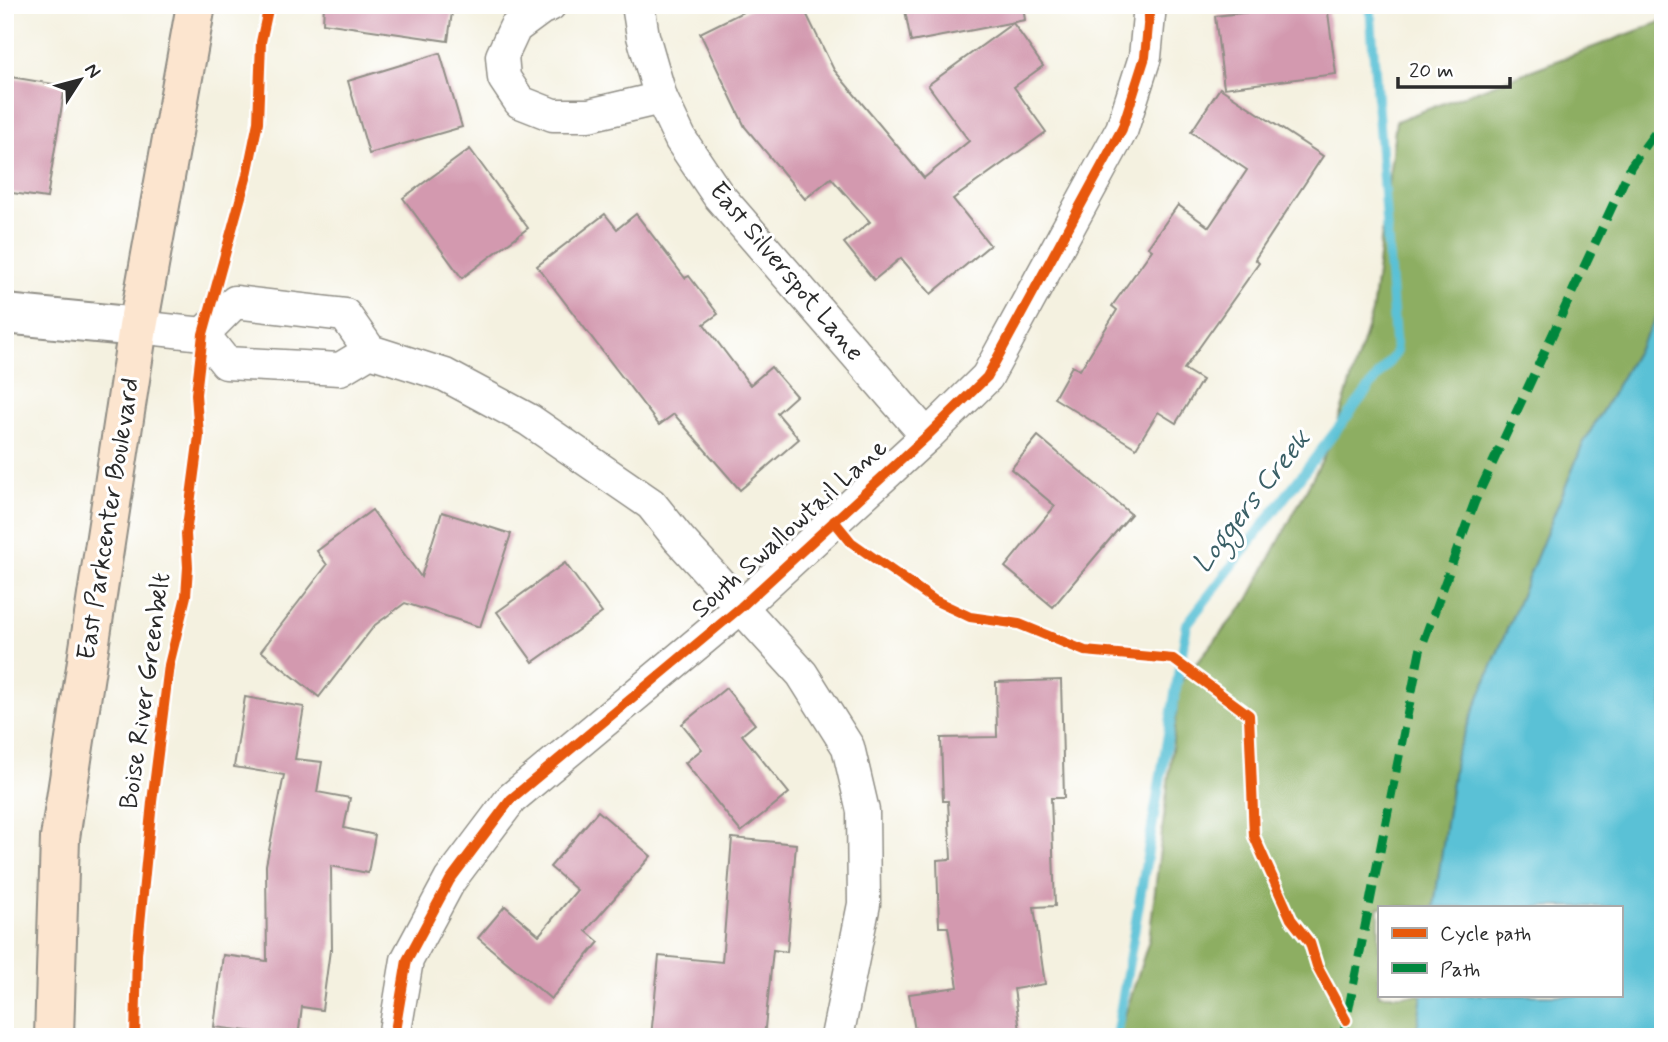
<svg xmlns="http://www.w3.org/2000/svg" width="1668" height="1042" font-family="Mynerve,sans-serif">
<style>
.forest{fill:#8dae62;stroke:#5c6c46;stroke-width:2}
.water{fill:#5ac1d6;stroke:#427680;stroke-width:2}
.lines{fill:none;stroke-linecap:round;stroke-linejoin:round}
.stream{stroke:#5ac1d6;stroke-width:10}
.building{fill:#d399af}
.minor-casing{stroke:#908e86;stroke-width:35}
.tertiary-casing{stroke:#908e86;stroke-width:42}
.secondary-casing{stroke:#908e86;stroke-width:42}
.minor{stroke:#fff;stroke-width:32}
.tertiary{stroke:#fff;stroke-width:38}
.secondary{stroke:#fce5cf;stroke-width:38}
.quiet{stroke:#00873e;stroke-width:9;stroke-dasharray:18 9;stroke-linecap:butt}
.cycleway-casing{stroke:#fff;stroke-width:15}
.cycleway{stroke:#e8590c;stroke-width:10}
.labels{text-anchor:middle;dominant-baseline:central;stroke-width:6;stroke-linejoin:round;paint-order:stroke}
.street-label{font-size:26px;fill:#2b2b2b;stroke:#fff}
.water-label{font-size:28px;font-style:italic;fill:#3b6067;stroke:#fff}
</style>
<rect width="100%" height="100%" fill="#fff"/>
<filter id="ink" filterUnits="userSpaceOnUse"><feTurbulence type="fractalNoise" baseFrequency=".0143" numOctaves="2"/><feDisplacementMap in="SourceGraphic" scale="14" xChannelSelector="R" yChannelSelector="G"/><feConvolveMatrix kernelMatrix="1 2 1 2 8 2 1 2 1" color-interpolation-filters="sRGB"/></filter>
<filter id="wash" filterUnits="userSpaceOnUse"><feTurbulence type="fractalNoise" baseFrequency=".00686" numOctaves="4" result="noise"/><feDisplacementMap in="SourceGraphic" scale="28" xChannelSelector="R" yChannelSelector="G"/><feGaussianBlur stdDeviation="1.57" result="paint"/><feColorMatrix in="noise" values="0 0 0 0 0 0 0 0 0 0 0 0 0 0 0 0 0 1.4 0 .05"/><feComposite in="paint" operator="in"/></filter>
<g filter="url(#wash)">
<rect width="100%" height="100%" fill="#f4f1e0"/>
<path class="forest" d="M1663 21V306L1583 444 1456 754 1434 907H1379V995H1422L1416 1037H1118L1149 940 1180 683 1248 600 1332 441 1372 312 1396 121Z"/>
<path class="water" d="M1663 306V1037H1416L1422 995H1621V907H1434L1456 754 1583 444Z"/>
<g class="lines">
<path class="stream" d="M1116 1037 1187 624 1396 353 1370 5"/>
</g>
<g id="blocks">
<g class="building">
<path d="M324 5H453L448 41 323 23Z"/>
<path d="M757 5H802L834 70 924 178 969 141 928 85 1013 23 1043 66 1014 87 1046 132 953 199 990 245 931 294 901 258 874 280 844 243 870 222 831 178 805 199 745 127 700 33Z"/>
<path d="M904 5H1023L1025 20 911 42Z"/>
<path d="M1268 5H1327L1336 74 1224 88 1215 16 1268 10Z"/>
<path d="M440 53 462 127 369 154 348 81Z"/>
<path d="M5 76 65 86 47 198 5 192Z"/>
<path d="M1220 88 1323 156 1255 259 1259 263 1184 369 1202 380 1176 423 1158 412 1136 448 1054 398 1072 366 1080 370 1117 310 1112 306 1152 250 1148 247 1178 205 1209 227 1247 170 1191 132Z"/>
<path d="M470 149 528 228 462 278 403 198Z"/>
<path d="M605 214 617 229 636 214 685 278 689 276 718 314 704 324 750 385 771 367 796 396 777 413 799 439 740 490 674 414 659 425 537 266Z"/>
<path d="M1038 436 1131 514 1053 607 1005 567 1055 506 1011 469Z"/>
<path d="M372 510 421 577 442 512 511 534 480 627 405 603 375 625 319 697 261 651 327 565 317 551Z"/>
<path d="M565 563 602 613 533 662 497 612Z"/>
<path d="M1061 680 1064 798H1051L1055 906 1034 907 1045 984 1014 989 1021 1037H916L909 994 958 987 948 927H939L937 860 951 859 948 801H943L941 738 997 737 996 682Z"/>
<path d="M726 688 755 724 742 735 789 793 741 832 685 763 702 749 682 724Z"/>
<path d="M245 697 304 707 295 759 322 762 317 792 350 798 344 828 375 835 368 873 331 866 332 950H330L322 1010 302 1007 298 1037 214 1027 223 955 267 961 266 865 284 775 234 767Z"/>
<path d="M598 811 651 856 586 931 599 942 551 999 478 938 505 906 539 935 577 890 550 867Z"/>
<path d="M732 838 796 844 787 952 773 950 764 1037H651L659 956 722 962Z"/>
</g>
</g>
</g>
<g filter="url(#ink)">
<use href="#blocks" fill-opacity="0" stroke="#908e86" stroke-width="2"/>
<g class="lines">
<g class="minor-casing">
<g id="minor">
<path d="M550 5 542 8 515 28 502 56 504 78 520 102 553 115H589L661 98"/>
<path d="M638 5 643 36 661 98 681 140 718 195 927 436"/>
<path d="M138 327 203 334"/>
<path d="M370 351 340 369 226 363 203 334 235 302 345 315 370 351 445 375 529 420 651 504 679 539 802 674 848 747 863 811 864 904 837 1037"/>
<path d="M394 1037 407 960 450 880 511 799 741 607 927 436 987 377 1122 129 1145 57 1150 5"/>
</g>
</g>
<g class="tertiary-casing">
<path id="tertiary" d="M5 314 138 327"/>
</g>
<g class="secondary-casing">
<path id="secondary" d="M54 1037 60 838 138 327 196 5"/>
</g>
<use href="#minor" class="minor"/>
<use href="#tertiary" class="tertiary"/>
<use href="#secondary" class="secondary"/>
<path class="quiet" d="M1343 1037 1420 651 1475 501 1631 166 1663 122"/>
<g class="cycleway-casing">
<g id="cycleway">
<path d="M834 521 851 542 934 600 970 617 1019 624 1085 651 1173 659 1249 715 1254 836 1291 919 1310 943 1317 966 1346 1020"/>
<path d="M135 1037 137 954 152 802 169 665 186 596 188 567 186 534 199 436 196 394 203 334 247 175 258 122 261 42 269 5"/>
<path d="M394 1037 407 960 450 880 511 799 741 607 927 436 987 377 1122 129 1145 57 1150 5"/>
</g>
</g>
<use href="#cycleway" class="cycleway"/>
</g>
</g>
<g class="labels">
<g class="street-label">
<text transform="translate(786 272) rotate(50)">East Silverspot Lane</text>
<text transform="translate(109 519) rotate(-81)">East Parkcenter Boulevard</text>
<text transform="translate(790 529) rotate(-42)">South Swallowtail Lane</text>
<text transform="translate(146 691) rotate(-82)">Boise River Greenbelt</text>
</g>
<g class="water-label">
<text transform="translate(1252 502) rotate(-52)">Loggers Creek</text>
</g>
</g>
<rect width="1668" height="1042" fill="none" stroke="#fff" stroke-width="28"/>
<rect x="1378" y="906" width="245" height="91" fill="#ffffff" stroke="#aaaaaa" stroke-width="2"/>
<rect x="1392" y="928" width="35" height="10" fill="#e8590c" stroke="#aaaaaa" stroke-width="2"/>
<text x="1440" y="940" font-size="21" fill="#2b2b2b">Cycle path</text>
<rect x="1392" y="963" width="35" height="10" fill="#00873e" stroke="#aaaaaa" stroke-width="2"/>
<text x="1440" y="976" font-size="21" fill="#2b2b2b">Path</text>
<g transform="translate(80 80) rotate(54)" stroke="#ffffff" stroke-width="5" paint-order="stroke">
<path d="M0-5L12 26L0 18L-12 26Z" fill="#2b2b2b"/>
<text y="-10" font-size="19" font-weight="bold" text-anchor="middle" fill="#2b2b2b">N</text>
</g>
<path d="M1398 77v10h112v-10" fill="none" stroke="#2b2b2b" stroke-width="3.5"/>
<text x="1409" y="77" font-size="21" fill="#2b2b2b" stroke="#ffffff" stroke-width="5" paint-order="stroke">20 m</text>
</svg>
